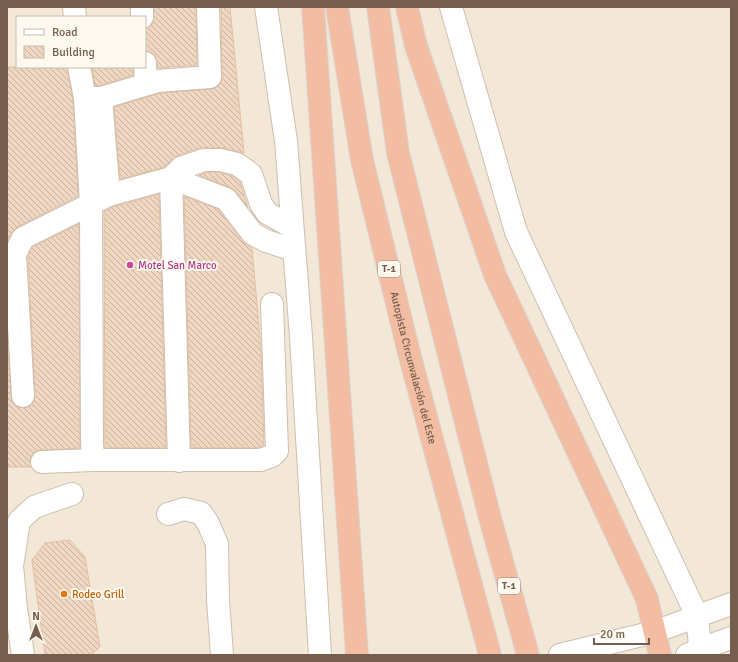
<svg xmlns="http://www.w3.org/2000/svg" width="738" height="662" font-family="Signika,sans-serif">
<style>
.residential{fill:#f3e8d8;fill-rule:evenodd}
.building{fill:url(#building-back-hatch);stroke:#e2bfa3}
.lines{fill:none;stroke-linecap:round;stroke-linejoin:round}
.minor-casing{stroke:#cdbeaf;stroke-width:24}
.highway-casing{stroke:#dbd5d1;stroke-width:24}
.minor{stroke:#fff;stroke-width:22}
.highway{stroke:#f2bda3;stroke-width:22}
.hotel-dot{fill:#d1479c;stroke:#fef9ef;stroke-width:1.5}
.food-dot{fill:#e8710a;stroke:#fef9ef;stroke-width:1.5}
.labels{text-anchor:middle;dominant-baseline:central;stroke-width:4;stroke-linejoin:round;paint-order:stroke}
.shield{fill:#fef9ef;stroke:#9e8c7e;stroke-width:1}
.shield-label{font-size:10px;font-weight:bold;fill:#755e4d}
.hotel-label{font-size:11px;fill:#b23c85;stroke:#fef9ef;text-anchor:start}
.street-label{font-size:11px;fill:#755e4d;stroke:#fef9ef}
.food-label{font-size:11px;fill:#c56008;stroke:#fef9ef;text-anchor:start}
</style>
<defs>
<pattern id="building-back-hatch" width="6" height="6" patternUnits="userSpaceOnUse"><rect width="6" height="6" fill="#f0d7c2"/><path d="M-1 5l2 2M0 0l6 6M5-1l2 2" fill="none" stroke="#c7b2a0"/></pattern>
</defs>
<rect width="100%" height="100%" fill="#fcf6e9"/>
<path class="residential" d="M7 7H731V655H7ZM17 17H145V67H17Z"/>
<g class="building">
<path d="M154 7H196L197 65 158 68 155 56 151 52 145 51V29L149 28 153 23Z"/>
<path d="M221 7H230L244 153 223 148H200L177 156 164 167 120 179 114 107 160 93 211 89 217 87 221 82 222 77Z"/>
<path d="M7 67H67L73 100 78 196 17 227 12 232 7 242Z"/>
<path d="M92 67H133V75L99 86H95Z"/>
<path d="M206 172H219L232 176 240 182 248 208 236 191 231 188 199 175Z"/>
<path d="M159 194 166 448H105L104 212 113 207Z"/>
<path d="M184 196 218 209 243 242 252 248 261 350 264 445 258 448H191Z"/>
<path d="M79 224 80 448 41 450 36 451 31 456 30 462 31 467H7V334L11 397 12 402 18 407 24 408 30 406 34 401 35 396 28 257 32 247Z"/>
<path d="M70 540 85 557 100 647 91 655H45L32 560 45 543Z"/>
</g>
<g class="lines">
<g class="minor-casing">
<g id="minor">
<path d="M74 7 75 17"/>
<path d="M142 7V17"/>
<path d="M266 7 286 141 301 337 320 655"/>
<path d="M451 7 516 232 697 616 701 655"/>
<path d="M145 63 146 84"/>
<path d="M79 67 85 98 91 204 92 442 93 460"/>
<path d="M85 98H101L158 81 210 77 208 7"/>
<path d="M101 98 109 195"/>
<path d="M171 178 179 461"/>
<path d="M171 178 226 199 253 234 266 241 294 250"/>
<path d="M23 396 15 254 23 238 109 195 171 178 181 168 204 160H220L237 164 251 174 261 204 267 213 292 227"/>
<path d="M42 462 93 460H260L272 456 277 451 272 304"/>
<path d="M168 514 184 509 201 513 208 523 217 544 218 600 222 655"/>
<path d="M23 655 16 608 12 566 19 521 34 507 72 494"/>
<path d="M560 655 654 632 731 604"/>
<path d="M687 655 700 649 731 638"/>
</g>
</g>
<g class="highway-casing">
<g id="highway">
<path d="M313 7 357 655"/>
<path id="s1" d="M337 7 362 160 409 353 490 655"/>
<path d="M378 7 398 153 490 518 528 655"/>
<path d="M407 7 416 46 495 275 647 599 660 655"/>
</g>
</g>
<use href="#minor" class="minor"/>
<use href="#highway" class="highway"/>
</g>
<circle class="hotel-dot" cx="130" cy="265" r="4"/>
<circle class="food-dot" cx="64" cy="594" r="4"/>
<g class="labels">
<g class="shield">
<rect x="378" y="261" width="22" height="16" rx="3"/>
<rect x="498" y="578" width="22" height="16" rx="3"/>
</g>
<g class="shield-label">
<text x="389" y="269">T-1</text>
<text x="509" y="586">T-1</text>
</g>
<g class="hotel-label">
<text x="138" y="265">Motel San Marco</text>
</g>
<g class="street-label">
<text stroke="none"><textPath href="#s1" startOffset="369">Autopista Circunvalación del Este</textPath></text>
</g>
<g class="food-label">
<text x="72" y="594">Rodeo Grill</text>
</g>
</g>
<rect width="738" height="662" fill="none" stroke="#755e4d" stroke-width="16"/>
<rect x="16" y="16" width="130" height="52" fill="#fef9ef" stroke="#c7bbae"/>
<rect x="24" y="29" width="20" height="6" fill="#ffffff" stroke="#c7bbae"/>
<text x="52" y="36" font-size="12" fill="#755e4d">Road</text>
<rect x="24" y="46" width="20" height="12" fill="url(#building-back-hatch)" stroke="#c7bbae"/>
<text x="52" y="56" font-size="12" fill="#755e4d">Building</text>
<g transform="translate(36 626)" stroke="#fef9ef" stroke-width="3" paint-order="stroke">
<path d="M0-3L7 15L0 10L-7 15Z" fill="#755e4d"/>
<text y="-6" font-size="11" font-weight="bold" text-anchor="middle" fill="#755e4d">N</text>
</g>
<path d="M594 638v6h55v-6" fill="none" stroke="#755e4d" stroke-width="2"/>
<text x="600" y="638" font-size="12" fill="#755e4d" stroke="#fef9ef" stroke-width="3" paint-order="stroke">20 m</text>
</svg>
